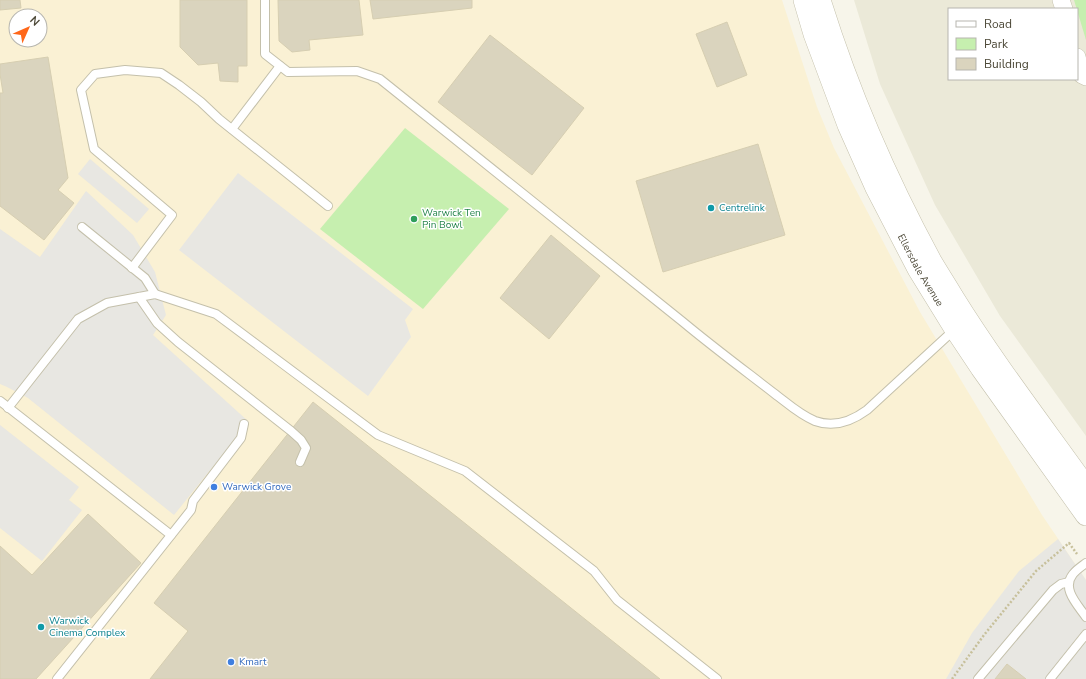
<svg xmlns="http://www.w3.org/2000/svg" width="1086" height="679" font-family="'Nunito Sans',sans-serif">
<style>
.residential{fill:#ebe9d8;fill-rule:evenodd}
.commercial{fill:#faf1d4;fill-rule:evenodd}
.green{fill:#c6efaf}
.parking{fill:#e8e7e2}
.building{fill:#dad4be;stroke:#d6ceb1}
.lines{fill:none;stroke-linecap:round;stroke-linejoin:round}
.service-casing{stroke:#c4c0ab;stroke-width:10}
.minor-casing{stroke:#c4c0ab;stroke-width:18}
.tertiary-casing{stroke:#c4c0ab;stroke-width:22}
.path{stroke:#c7c09b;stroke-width:2.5;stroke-dasharray:2 2;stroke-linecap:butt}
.service{stroke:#fff;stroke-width:8}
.minor{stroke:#fff;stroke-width:17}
.tertiary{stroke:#fff;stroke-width:21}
.culture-dot{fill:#0f9aa8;stroke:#fff;stroke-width:1.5}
.leisure-dot{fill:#2e9e5b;stroke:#fff;stroke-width:1.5}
.shop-dot{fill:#3f7fe0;stroke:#fff;stroke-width:1.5}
.labels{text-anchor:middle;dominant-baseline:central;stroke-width:3;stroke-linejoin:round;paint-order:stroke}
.culture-label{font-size:10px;fill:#0d838f;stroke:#fff;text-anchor:start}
.leisure-label{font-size:10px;fill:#27864d;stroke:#fff;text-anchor:start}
.street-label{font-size:10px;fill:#4c4837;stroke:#fff}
.shop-label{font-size:10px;fill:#366cbe;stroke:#fff;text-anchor:start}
</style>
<rect width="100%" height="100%" fill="#f7f5ea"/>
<path class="residential" d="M854 0H1086V436L1000 316 935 205 880 84ZM949 9H1077V79H949Z"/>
<path class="commercial" d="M0 0H782L817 107 834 148 920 312 1042 515 1086 580V679H0ZM16 16H40V40H16Z"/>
<g class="green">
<path d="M1074 0H1086V40Z"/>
<path d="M405 128 509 209 423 309 320 229Z"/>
</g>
<g class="parking">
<path d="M90 159 149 209 137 223 78 174Z"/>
<path d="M238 173 413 309 405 320 411 337 368 396 179 250Z"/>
<path d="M86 191 133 235 155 272 166 315 153 335 249 422 174 515 28 398 7 387 0 384V229L40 257Z"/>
<path d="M0 425 79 487 69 500 82 510 42 561 0 528Z"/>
<path d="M1058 539 1086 580V679H946L972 633 1019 571Z"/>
</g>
<g class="building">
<path d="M0 0H20L21 8 0 10Z"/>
<path d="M180 0H247V66H238V82L220 81 218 63 198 65 180 47Z"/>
<path d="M278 0H359L363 35 309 40 310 50 292 52 279 41Z"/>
<path d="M370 0H472V8L373 19Z"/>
<path d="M727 22 747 75 717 87 696 34Z"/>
<path d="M490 35 584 108 532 175 438 102Z"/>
<path d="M48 57 68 178 58 190 74 203 44 240 0 206V93H3L0 74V64Z"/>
<path d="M758 144 785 235 663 272 636 181Z"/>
<path d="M551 235 600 276 549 339 500 298Z"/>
<path d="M313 402 660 679H150L188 631 154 603Z"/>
<path d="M88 514 141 563 36 679H0V546L32 575Z"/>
<path d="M1007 664 1026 679H995Z"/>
</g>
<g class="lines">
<g class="service-casing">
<g id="service">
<path d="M265 0V54L288 72 357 71 380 79C481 160 582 241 683 322 713 347 744 370 775 394 787 403 800 415 815 421 834 428 852 421 867 410L954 330"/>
<path d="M232 129 280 66"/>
<path d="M82 227 145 278 155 294"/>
<path d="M132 268 172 215 94 149 81 90 95 74 125 70 161 73 179 85 201 102 219 119 328 206"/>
<path d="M139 297 157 323 178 342 291 431 301 440 306 448 300 462"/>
<path d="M0 401 171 535"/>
<path d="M8 408 78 319 107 303 155 294 216 314 378 435 465 471 594 571 617 600 717 679"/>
<path d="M1086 563C1082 566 1077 569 1073 574 1061 589 1078 605 1086 617"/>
<path d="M57 679 191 510 193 501 241 438 244 424"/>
<path d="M978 679 1053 590 1061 584 1069 582"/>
<path d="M1050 679 1086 634"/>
</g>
</g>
<g class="minor-casing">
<g id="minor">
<path d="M1061 0 1064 9"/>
<path d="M1077 57 1082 75 1086 77"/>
</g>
</g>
<g class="tertiary-casing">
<g id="tertiary">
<path id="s1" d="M804 0 814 34 848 125 876 188 918 269 955 329 981 368 1086 515"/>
<path d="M820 0C848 90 886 178 931 261 938 273 946 285 953 297 994 363 1041 424 1086 487"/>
</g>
</g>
<path class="path" d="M952 679 984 635 1036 571 1069 543 1077 554"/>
<use href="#service" class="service"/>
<use href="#minor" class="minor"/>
<use href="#tertiary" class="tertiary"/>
</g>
<g class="culture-dot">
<circle cx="711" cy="208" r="4"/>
<circle cx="41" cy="627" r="4"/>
</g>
<circle class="leisure-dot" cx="414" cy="219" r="4"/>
<g class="shop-dot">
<circle cx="214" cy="487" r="4"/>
<circle cx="231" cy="662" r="4"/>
</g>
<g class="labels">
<g class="culture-label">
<text x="719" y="208">Centrelink</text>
<text x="49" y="621">Warwick<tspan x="49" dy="12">Cinema Complex</tspan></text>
</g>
<g class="leisure-label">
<text x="422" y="213">Warwick Ten<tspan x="422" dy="12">Pin Bowl</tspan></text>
</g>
<g class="street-label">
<text stroke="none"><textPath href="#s1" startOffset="295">Ellersdale Avenue</textPath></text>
</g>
<g class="shop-label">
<text x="222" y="487">Warwick Grove</text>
<text x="239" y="662">Kmart</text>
</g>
</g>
<rect x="948" y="8" width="130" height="72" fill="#ffffff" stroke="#b7b6af"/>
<rect x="956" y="21" width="20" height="6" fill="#ffffff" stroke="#b7b6af"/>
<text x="984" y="28" font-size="12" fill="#4c4837">Road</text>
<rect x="956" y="38" width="20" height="12" fill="#c6efaf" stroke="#b7b6af"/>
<text x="984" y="48" font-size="12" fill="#4c4837">Park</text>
<rect x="956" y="58" width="20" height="12" fill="#dad4be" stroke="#b7b6af"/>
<text x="984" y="68" font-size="12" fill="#4c4837">Building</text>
<g transform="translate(28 28) rotate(45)"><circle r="19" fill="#ffffff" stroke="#b7b6af"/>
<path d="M0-3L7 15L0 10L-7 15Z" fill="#ff6719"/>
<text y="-6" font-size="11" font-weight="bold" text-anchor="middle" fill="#4c4837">N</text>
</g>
</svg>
